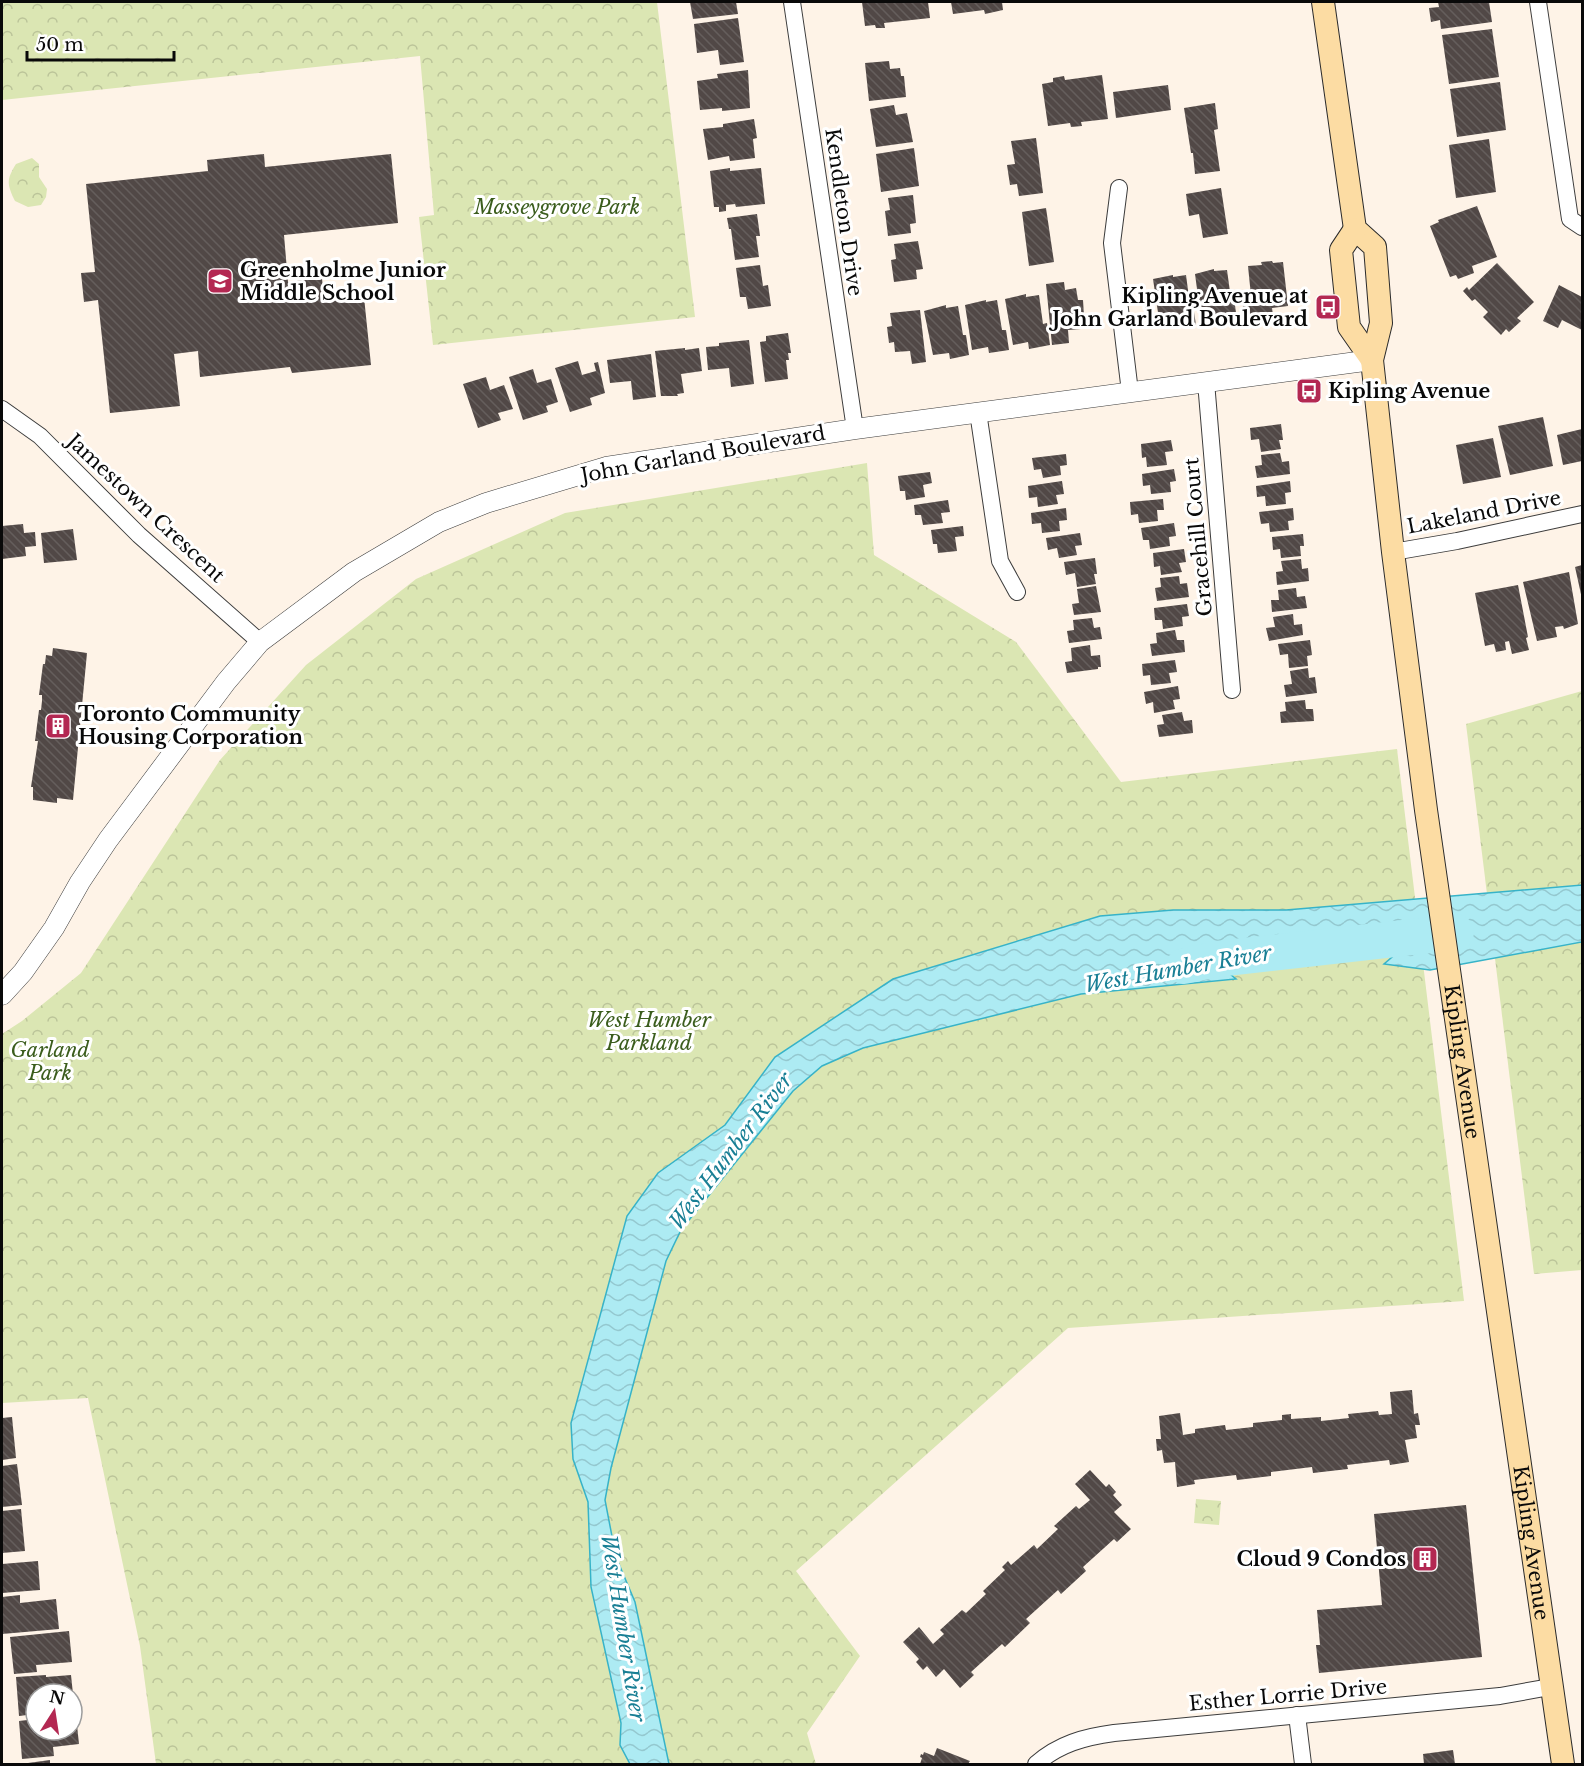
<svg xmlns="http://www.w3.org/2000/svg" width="1584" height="1766" font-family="'Libre Baskerville',serif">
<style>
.park{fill:url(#park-crowns)}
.water{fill:url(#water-waves);stroke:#37b3c8;stroke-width:1.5}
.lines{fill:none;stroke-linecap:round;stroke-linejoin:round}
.river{stroke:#adebf3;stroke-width:36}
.building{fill:url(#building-back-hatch)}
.minor-casing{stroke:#3c3c3c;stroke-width:18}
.tertiary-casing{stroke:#3c3c3c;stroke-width:21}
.secondary-casing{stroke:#2b2b2b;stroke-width:24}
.minor{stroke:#fff;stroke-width:16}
.tertiary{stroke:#fff;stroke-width:20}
.secondary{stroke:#fcdca3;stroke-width:22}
.labels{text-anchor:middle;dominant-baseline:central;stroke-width:6;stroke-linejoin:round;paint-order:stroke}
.park-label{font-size:20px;font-style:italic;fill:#3b5d1d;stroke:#fff}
.street-label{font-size:20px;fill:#090909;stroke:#fff}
.poi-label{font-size:20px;font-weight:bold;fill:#090909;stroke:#fff;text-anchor:start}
.water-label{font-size:21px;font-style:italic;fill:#197f95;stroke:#fff}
</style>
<defs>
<pattern id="park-crowns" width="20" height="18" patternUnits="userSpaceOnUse" patternTransform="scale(1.5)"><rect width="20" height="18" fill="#dbe6b3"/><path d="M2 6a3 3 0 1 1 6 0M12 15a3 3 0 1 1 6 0" fill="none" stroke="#bbc499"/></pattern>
<pattern id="water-waves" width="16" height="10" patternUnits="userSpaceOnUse" patternTransform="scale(1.5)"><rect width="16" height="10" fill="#adebf3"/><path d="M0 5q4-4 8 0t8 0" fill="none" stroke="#94c8cf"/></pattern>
<pattern id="building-back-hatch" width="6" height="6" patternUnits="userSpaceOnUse" patternTransform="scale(1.5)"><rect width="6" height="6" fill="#514846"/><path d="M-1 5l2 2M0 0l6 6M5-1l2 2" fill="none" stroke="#655e5c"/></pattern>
</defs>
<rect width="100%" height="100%" fill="#fef3e7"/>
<g class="park">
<path d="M2 2H657L695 317 433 345 419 217 434 215 420 56 2 100Z"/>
<path d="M32 158 39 164V177L47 189 46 197 41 205 28 207 15 201C7 184 6 180 16 164Z"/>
<path d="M867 463 874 555 1016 642 1121 782 1397 749 1464 1301 1068 1328 796 1571 860 1656 807 1733 816 1764H156L140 1646 88 1398 2 1403V1034L22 1021 81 973 220 760 306 665 416 579 565 513Z"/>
<path d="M1582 691V1270L1534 1274 1466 724Z"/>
<path d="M1196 1499 1221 1501 1219 1525 1194 1523Z"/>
</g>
<path class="water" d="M1582 885V942L1430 970 1384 964 1412 940 1384 932 1273 936 1233 952 1225 970 1236 979 1081 994 863 1048 822 1066 793 1091 681 1230 666 1261 611 1468 605 1500 616 1557 635 1602 669 1764H630L620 1745 621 1723 591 1587 588 1502 573 1459 571 1423 627 1216 658 1173 725 1125 775 1057 893 979 1100 916 1173 910H1286Z"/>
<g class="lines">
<path class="river" d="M1184 966 1217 959 1456 932"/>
</g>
<g class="building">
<path d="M690 2H736L738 14 693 19Z"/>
<path d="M862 2H928L930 18 884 23 885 28H876L875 25 865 26Z"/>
<path d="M951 2H1002L1003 10 985 14 984 10 953 14Z"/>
<path d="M1438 2H1489L1492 22 1441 29 1440 20 1431 22 1429 8 1439 7Z"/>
<path d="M738 18 744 62 720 65 718 50 697 53 694 24Z"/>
<path d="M1492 29 1499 77 1449 84 1442 35Z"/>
<path d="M889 61 890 69 900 68 901 76H904L906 97 869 101 865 63Z"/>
<path d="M748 70 750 108 722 111V108L700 110 697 81 718 78 717 74Z"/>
<path d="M1102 75 1108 119 1081 122 1082 126 1071 127 1070 123 1048 126 1042 84 1053 82V78L1064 76 1065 80Z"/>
<path d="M1500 82 1506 130 1457 137 1450 89Z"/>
<path d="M1168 85 1171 110 1116 118 1113 92Z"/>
<path d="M1215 103 1218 129 1214 130 1220 171 1195 174 1193 153H1191L1184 108Z"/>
<path d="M894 105 896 115 907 113 913 142 876 147 870 109Z"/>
<path d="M754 119 757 138 753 139 755 158 730 161 729 156 708 160 703 129 723 127V124Z"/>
<path d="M1036 138 1043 193 1019 196 1017 184 1010 185 1007 165 1015 164 1011 141Z"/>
<path d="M1489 139 1496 192 1456 198 1449 145Z"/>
<path d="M914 148 919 186 881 192 876 154Z"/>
<path d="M264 154 265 167 391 154 398 223 284 235 288 282 322 278 324 301 364 297 371 365 292 373 290 367 200 377 198 351 174 354 180 406 110 413 98 300 84 302 81 273 95 272 86 184 208 171 207 160Z"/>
<path d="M730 168V171L761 168 765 204 736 207 735 204 726 205V211L719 212V207H714L710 171Z"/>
<path d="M1221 188 1228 234 1203 238 1199 214 1189 216 1186 194Z"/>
<path d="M913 195 916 223 910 224 911 233 888 236 885 211 890 210 888 198Z"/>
<path d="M1477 206 1497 257 1472 266 1474 273 1458 279 1456 275 1450 277 1430 226 1439 222 1438 220Z"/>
<path d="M1046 208 1054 262 1029 266 1022 212Z"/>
<path d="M757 214 760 236H756L759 257 735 260 731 229H729L727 218Z"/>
<path d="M918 241 923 269 916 270 917 279 894 282 891 260 896 259 894 244Z"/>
<path d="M1272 261 1273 263 1283 262 1288 306 1272 308 1273 315 1244 318 1242 297 1251 296 1248 266 1262 265 1261 262Z"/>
<path d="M1497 263 1534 302 1517 318 1521 321 1509 332 1506 329 1501 335 1483 317 1488 312 1475 299 1472 301 1463 291 1467 287 1469 290Z"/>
<path d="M760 265 763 286 768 285 771 306 748 309 746 297H740L736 268Z"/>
<path d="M1214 269V271L1227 270 1231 299 1234 298 1237 320 1217 322 1216 317 1201 319 1195 274Z"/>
<path d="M1173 275V277L1186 275 1190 305H1193L1196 325 1176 328 1175 323 1160 326 1153 279Z"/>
<path d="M1064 282 1065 290 1076 288 1078 300H1083L1084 316 1080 317 1081 329 1068 330 1069 343 1052 345 1046 284Z"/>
<path d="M1559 285 1582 297V330L1562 320 1558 328 1543 321Z"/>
<path d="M1026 294V297L1039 295 1043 324 1047 323 1050 345 1029 349 1028 342 1013 345 1005 299Z"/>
<path d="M986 300V302L997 300 1002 330H1006L1009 350 989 353 988 347 972 350 965 305Z"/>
<path d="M946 305V308L958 306 963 335H966L969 355 950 359 949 353 933 355 924 311Z"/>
<path d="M920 310 926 362 912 364 910 351 895 352 894 342 889 343 887 327 892 326 890 313Z"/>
<path d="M788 333 791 353H788L789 360H786L788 379 765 382 760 342 766 341V336Z"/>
<path d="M749 340 754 384 731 387 729 368 708 370 706 347 719 346V343Z"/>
<path d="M685 348V350L699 348 702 371 681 374 684 393 677 394 678 396H661L655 351Z"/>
<path d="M651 354 656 397 633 400 631 381 610 383 607 360Z"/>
<path d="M578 361 582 375 596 371 594 363 598 362 605 393 590 398 592 405 570 412 555 368Z"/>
<path d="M533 369 537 383 551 379 558 402 546 406 548 412 523 420 509 377Z"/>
<path d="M486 377 490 390 504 385 513 409 498 413 501 420 478 428 463 384Z"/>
<path d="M1543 417 1553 466 1510 475 1498 426Z"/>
<path d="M1281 424 1283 440H1279L1281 449 1261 452 1259 439 1251 440 1250 428Z"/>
<path d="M1582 429V461L1563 465 1557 435Z"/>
<path d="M1493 438 1501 477 1463 484 1456 445Z"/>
<path d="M1171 440 1173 451 1165 452 1167 465 1147 467 1146 457 1142 458 1141 444Z"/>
<path d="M1280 453 1282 462 1289 461 1290 474 1257 478 1255 466 1262 465 1261 455Z"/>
<path d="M1066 454 1067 465 1060 466 1061 475 1043 478 1041 469 1034 470 1032 458Z"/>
<path d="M1174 469 1176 481 1170 482 1171 492 1151 494 1150 485 1143 486 1142 474Z"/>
<path d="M930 472 932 483 923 485 925 497 906 500 905 491H900L898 476Z"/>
<path d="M1062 481 1064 494 1056 495 1058 504 1038 507 1037 497 1029 498 1028 486Z"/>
<path d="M1290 481 1291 492 1285 493 1286 504 1266 506 1265 496 1257 497 1256 486Z"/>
<path d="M1163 499 1164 510H1157L1158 521 1139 523 1138 514 1131 515 1130 502Z"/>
<path d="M948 500 950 512 941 513 943 523 923 525 921 515H915L914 505Z"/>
<path d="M1066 508 1067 520 1059 521 1060 531 1042 533 1041 523 1032 524 1031 513Z"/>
<path d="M1293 508 1294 520 1288 521 1289 530 1270 532 1269 523 1261 524 1259 512Z"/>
<path d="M1174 523 1176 536 1169 537 1170 546 1150 549 1149 540H1143L1141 528Z"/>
<path d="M23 524 24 533 35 532 36 546 25 547 26 556 2 559V526Z"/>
<path d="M963 526 964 536 955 537 957 551 938 553 937 544H933L931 530Z"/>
<path d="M73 529 77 560 44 563 41 533Z"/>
<path d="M1080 533 1082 545 1075 546 1077 555 1059 558 1057 548 1048 550 1046 538Z"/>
<path d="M1303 534 1304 546H1300L1301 556 1281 558 1280 549 1273 550 1272 537Z"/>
<path d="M1184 549 1186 562 1179 563 1182 572 1161 575 1160 566 1154 567 1153 553Z"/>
<path d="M1095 558 1097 574H1094L1096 584 1077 587 1075 573 1066 575 1064 562Z"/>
<path d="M1301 559 1302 569 1308 568 1309 581 1277 585 1276 572 1283 571 1281 561Z"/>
<path d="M1582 565V599L1575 567Z"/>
<path d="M1569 572 1578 624 1564 629 1563 626 1555 627 1557 637 1537 641 1523 582Z"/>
<path d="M1179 576 1180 584 1187 583 1189 597 1157 601 1155 588 1161 587 1160 578Z"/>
<path d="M1518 585 1528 637 1526 638 1529 650 1512 654 1509 641 1505 642 1506 650 1496 652 1494 644 1485 646 1475 593Z"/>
<path d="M1096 586 1101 612 1074 615 1072 604 1079 603 1077 589Z"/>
<path d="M1296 588 1297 597 1305 596 1307 608 1272 612 1271 600H1279L1278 590Z"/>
<path d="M1187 604 1189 616 1182 617 1183 626 1163 629 1162 620H1155L1154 608Z"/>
<path d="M1293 614 1294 625 1302 624 1303 635 1269 641 1266 628 1275 627 1273 617Z"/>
<path d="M1092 618 1094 628 1100 627 1102 639 1069 643 1067 631 1074 630 1073 620Z"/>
<path d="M1175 630 1177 640H1184L1185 652 1152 656 1150 644 1157 643 1156 633Z"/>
<path d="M1310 640 1312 655 1307 656 1308 666 1289 668 1288 654 1280 655 1278 644Z"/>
<path d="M1090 645 1091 656 1100 655 1101 667H1098V669L1067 673 1065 662 1072 661 1071 648Z"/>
<path d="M53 648 87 653 73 800 57 798V803L33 800V787H31L38 741H35L39 710H41L42 701V695H39L43 664H45L46 655 52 656Z"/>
<path d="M1175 660 1177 672 1169 673 1171 683 1151 685 1150 675 1143 676 1142 664Z"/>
<path d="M1308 668 1309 678 1315 677 1317 693 1286 697 1284 685 1292 684 1290 671Z"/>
<path d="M1178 686 1180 699 1173 700 1175 709 1154 713 1153 702 1146 704 1144 692Z"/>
<path d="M1305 700 1306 709H1313L1314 721 1281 723 1280 712 1286 711 1285 702Z"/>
<path d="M1182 712 1184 721 1192 720 1193 733 1159 737 1157 725 1164 724 1162 715Z"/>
<path d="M1412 1390 1414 1414 1418 1413 1420 1425H1415L1417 1438 1405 1440 1409 1462 1390 1465 1389 1460 1347 1465 1348 1469 1313 1473 1312 1467 1271 1472V1476L1237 1480 1236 1475 1194 1480 1195 1484 1177 1487 1175 1462 1164 1463 1162 1450 1157 1451 1156 1439H1161L1159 1416 1180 1413 1183 1435 1195 1433V1429L1225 1425 1226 1430 1253 1427V1423L1282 1420V1415L1291 1414V1419L1321 1417V1421L1349 1418 1348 1414 1378 1411 1379 1415 1392 1414 1390 1392Z"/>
<path d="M12 1417 16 1458 2 1460V1418Z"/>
<path d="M17 1464 22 1505 2 1507V1466Z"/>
<path d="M1090 1470 1106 1487 1109 1484 1116 1492 1113 1495 1122 1505 1114 1512 1131 1529 1117 1542 1114 1539 1083 1567 1086 1571 1061 1594 1058 1590 1026 1619 1030 1623 1005 1647 1002 1644 971 1672 974 1675 960 1688 944 1669 936 1677 927 1666 923 1670 916 1662 919 1659 903 1642 919 1627 933 1644 944 1634 940 1630 962 1610 966 1613 986 1594 983 1591 1005 1570 1002 1567 1008 1561 1011 1565 1034 1545 1037 1549 1058 1529 1054 1526 1076 1506 1079 1509 1090 1500 1075 1484Z"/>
<path d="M1466 1505 1482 1657 1319 1673 1316 1645H1320L1317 1610 1382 1605 1374 1514Z"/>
<path d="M21 1509 25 1551 2 1553V1511Z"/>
<path d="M38 1561 40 1590 2 1593V1564Z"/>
<path d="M20 1595V1603L56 1599 59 1629 2 1634V1597Z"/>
<path d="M69 1631 72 1662 36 1665 37 1672 14 1674 10 1637Z"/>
<path d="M46 1675V1677L71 1675 73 1694H36V1714L19 1716 16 1677Z"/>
<path d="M72 1716H76L79 1744 53 1747 54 1756 22 1759 19 1721 36 1719V1730H72Z"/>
<path d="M937 1748 970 1761 968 1764H920L922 1758 920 1757 921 1754 923 1755 924 1752 934 1756Z"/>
<path d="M1453 1750 1455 1764H1424L1423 1754Z"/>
<path d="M50 1760V1764H28V1763Z"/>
</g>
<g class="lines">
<g class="minor-casing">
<g id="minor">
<path d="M792 2 855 429"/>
<path d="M1538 2 1570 219 1582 227"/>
<path d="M1119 188 1112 243 1130 392"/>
<path d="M1206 382 1232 690"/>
<path d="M2 409 40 436 139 535 260 642"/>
<path d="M978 412 1000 561 1017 592"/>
<path d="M1393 552 1457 541 1582 514"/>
<path d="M1297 1715 1303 1764"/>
<path d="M1036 1764C1059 1744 1084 1737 1114 1733L1500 1696 1550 1687"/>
</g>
</g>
<g class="tertiary-casing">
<path id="tertiary" d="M2 995 23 972 54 928 80 882 108 840 226 682 260 642 354 572 439 522 486 503 606 467 855 429 1372 360"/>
</g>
<g class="secondary-casing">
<g id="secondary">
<path id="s1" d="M1323 2 1355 229 1375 247 1381 323 1372 360 1393 552 1426 810 1563 1764"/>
<path d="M1355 229 1341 250 1349 327 1372 360"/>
</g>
</g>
<use href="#minor" class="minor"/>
<use href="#tertiary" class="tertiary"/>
<use href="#secondary" class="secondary"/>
</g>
<defs>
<g id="school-square" transform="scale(1.35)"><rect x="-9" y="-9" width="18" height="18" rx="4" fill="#b32852" stroke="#fff"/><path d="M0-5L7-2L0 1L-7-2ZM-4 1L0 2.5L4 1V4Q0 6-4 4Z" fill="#fff"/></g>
<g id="bus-square" transform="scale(1.35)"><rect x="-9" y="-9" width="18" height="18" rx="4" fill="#b32852" stroke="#fff"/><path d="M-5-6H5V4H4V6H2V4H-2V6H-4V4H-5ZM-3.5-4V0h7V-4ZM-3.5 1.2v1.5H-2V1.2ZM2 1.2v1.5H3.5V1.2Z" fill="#fff"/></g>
<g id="building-square" transform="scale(1.35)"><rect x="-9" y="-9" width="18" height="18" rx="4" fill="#b32852" stroke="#fff"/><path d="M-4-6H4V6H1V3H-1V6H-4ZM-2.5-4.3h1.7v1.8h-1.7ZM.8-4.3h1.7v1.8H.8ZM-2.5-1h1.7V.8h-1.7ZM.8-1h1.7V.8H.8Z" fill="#fff"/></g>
</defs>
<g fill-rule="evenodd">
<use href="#school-square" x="220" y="281"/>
<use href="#bus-square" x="1328" y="307"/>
<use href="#bus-square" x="1309" y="391"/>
<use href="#building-square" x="58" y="726"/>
<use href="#building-square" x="1425" y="1559"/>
</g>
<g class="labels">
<g class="park-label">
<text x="557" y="207">Masseygrove Park</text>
<text x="649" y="1020">West Humber<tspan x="649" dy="23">Parkland</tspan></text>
<text x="50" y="1050">Garland<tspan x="50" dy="23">Park</tspan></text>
</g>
<g class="street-label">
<text transform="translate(844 212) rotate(82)">Kendleton Drive</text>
<text transform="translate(703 454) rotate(-10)">John Garland Boulevard</text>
<text transform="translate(146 508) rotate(43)">Jamestown Crescent</text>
<text transform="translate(1484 512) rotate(-11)">Lakeland Drive</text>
<text transform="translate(1198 537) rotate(-95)">Gracehill Court</text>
<text stroke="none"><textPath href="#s1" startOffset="1078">Kipling Avenue</textPath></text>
<text stroke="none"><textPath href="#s1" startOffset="1564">Kipling Avenue</textPath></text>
<text transform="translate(1288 1695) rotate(-5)">Esther Lorrie Drive</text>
</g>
<g class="poi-label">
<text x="240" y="270">Greenholme Junior<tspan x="240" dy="23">Middle School</tspan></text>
<text x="1308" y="296" text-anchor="end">Kipling Avenue at<tspan x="1308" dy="23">John Garland Boulevard</tspan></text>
<text x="1328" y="391">Kipling Avenue</text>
<text x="78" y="714">Toronto Community<tspan x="78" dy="23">Housing Corporation</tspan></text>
<text x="1406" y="1559" text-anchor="end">Cloud 9 Condos</text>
</g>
<g class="water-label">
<text transform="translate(1178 969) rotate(-10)">West Humber River</text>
<text transform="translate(731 1151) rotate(-53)">West Humber River</text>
<text transform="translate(623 1628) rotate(81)">West Humber River</text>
</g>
</g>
<rect width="1584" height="1766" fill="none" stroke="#090909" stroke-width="6"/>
<g transform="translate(54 1712) rotate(12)"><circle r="28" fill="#ffffff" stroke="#9d9d9d" stroke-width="1.5"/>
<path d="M0-4.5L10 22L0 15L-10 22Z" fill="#b32852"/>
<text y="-9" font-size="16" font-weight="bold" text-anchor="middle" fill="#090909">N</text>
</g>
<path d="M27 51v9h147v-9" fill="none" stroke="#090909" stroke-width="3"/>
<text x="36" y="51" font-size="18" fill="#090909" stroke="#ffffff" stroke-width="4.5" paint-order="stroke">50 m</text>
</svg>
